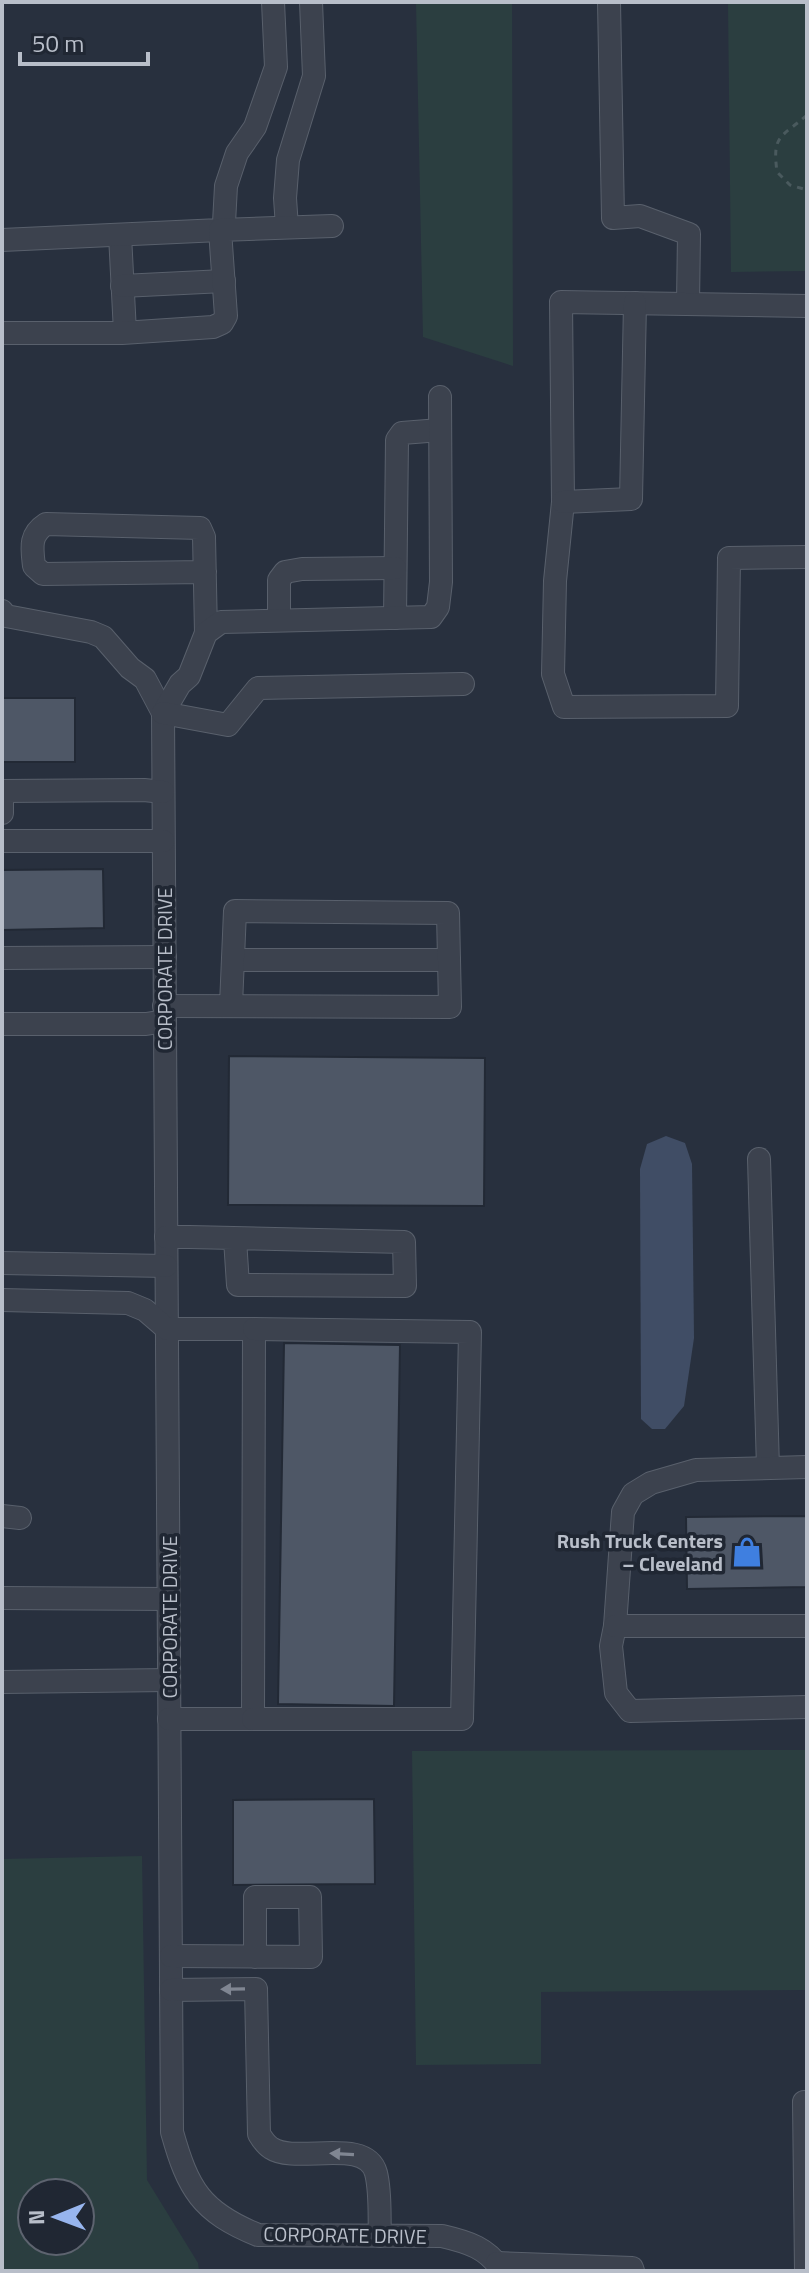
<svg xmlns="http://www.w3.org/2000/svg" width="809" height="2273" font-family="'Titillium Web',sans-serif">
<style>
.green{fill:#2b3e40;fill-rule:evenodd}
.water{fill:#404d65}
.building{fill:#4e5766;stroke:#222935;stroke-width:2}
.lines{fill:none;stroke-linecap:round;stroke-linejoin:round}
.minor-casing{stroke:#59606c;stroke-width:24}
.path{stroke:#4a5a5e;stroke-width:3;stroke-dasharray:6 6;stroke-linecap:butt}
.minor{stroke:#3c424e;stroke-width:22}
.oneway{fill:#808692}
.labels{text-anchor:middle;dominant-baseline:central;stroke-width:7;stroke-linejoin:round;paint-order:stroke}
.street-label{font-size:20px;fill:#b8bec9;stroke:#202733}
.poi-label{font-size:20px;font-weight:bold;fill:#b8bec9;stroke:#202733;text-anchor:end}
</style>
<rect width="100%" height="100%" fill="#28303e"/>
<g class="green">
<path d="M416 2H512L513 366 423 337Z"/>
<path d="M728 2H807V271L731 272Z"/>
<path d="M807 1750V1990L541 1992V2064L416 2065 412 1751Z"/>
<path d="M142 1856 147 2180 198 2263 199 2271H2V1859ZM32 2193H80V2241H32Z"/>
</g>
<path class="water" d="M666 1136 685 1143 692 1164 694 1338 684 1406 665 1429H652L641 1419 640 1169 647 1144Z"/>
<g class="building">
<rect x="2" y="698" width="73" height="64"/>
<path d="M103 869 104 928 2 930V870Z"/>
<path d="M229 1056 485 1058 484 1206 228 1205Z"/>
<path d="M284 1343 400 1345 394 1706 278 1704Z"/>
<path d="M807 1516V1587L687 1589 686 1517Z"/>
<path d="M374 1799 375 1884 233 1885V1800Z"/>
</g>
<g class="lines">
<g class="minor-casing">
<g id="minor">
<path d="M609 2 613 218 640 216 689 234 688 303"/>
<path d="M287 227 285 198 288 160 314 76 311 2"/>
<path d="M120 235 125 332"/>
<path d="M2 240 220 230 224 223 226 186 237 153 255 127 276 67 273 2"/>
<path d="M122 286 224 281"/>
<path d="M807 306 561 302 563 502 555 581 553 674 564 707 727 706 729 558 807 557"/>
<path d="M2 333H122L213 327 222 323 226 316 220 230 332 226"/>
<path d="M563 502 631 499 635 303"/>
<path d="M205 572 43 574 34 566C32 548 29 535 46 524L200 528 204 537 206 633"/>
<path d="M2 611 6 616 91 632 103 637 130 668 145 679 163 713 172 2132C188 2189 201 2212 258 2235L442 2236C468 2242 488 2248 502 2271"/>
<path d="M395 618 397 440 402 433 440 430"/>
<path d="M279 620V580L285 572 302 569 395 568"/>
<path d="M163 713 180 684 189 676 206 633 221 622 431 617 438 607 441 582 440 397"/>
<path d="M163 713 228 725 258 688 463 684"/>
<path d="M2 813V791L144 790 163 792"/>
<path d="M2 841H163"/>
<path d="M2 958 165 957"/>
<path d="M233 960H449"/>
<path d="M164 1006 450 1007 448 913 235 911 231 1005"/>
<path d="M2 1024H146L165 1021"/>
<path d="M759 1159 768 1468"/>
<path d="M166 1237H189L404 1242 405 1286 238 1285 235 1239"/>
<path d="M2 1263 166 1266"/>
<path d="M2 1300 128 1303 145 1310 167 1329H254L253 1719H169"/>
<path d="M807 1467 696 1470 651 1483 633 1494 623 1512 615 1626 611 1646 616 1693 630 1711 807 1707"/>
<path d="M2 1516 20 1518"/>
<path d="M2 1598 168 1599"/>
<path d="M615 1626H807"/>
<path d="M2 1682 169 1680"/>
<path d="M253 1719H462L470 1332 254 1329"/>
<path d="M171 1956 311 1957 310 1897H255V1957"/>
<path d="M171 1990 256 1989 259 2134C262 2139 266 2145 271 2148 296 2165 366 2136 376 2173 381 2193 379 2216 380 2236"/>
<path d="M497 2263 632 2268 633 2271"/>
<path d="M806 2271 804 2102H807"/>
</g>
</g>
<g class="path">
<path d="M807 2V30"/>
<path d="M807 115C781 138 772 134 777 172L790 185 807 190"/>
</g>
<use href="#minor" class="minor"/>
</g>
<defs><path id="oneway-solid" d="M-6-.8H1V-3.2L6.5 0L1 3.2V.8H-6Z" transform="scale(2)"/></defs>
<g class="oneway">
<use href="#oneway-solid" transform="translate(233 1989) rotate(179)"/>
<use href="#oneway-solid" transform="translate(342 2154) rotate(-177)"/>
</g>
<defs>
<g id="shop-bare" transform="scale(2.4)"><path d="M-5-2.5h2.3a2.7 3.5 0 0 1 5.4 0H5L5.5 6h-11ZM-1.5-2.5h3a1.5 2.3 0 0 0-3 0Z" fill="#3f7fe0" stroke="#202733" stroke-width="2.5" paint-order="stroke"/></g>
</defs>
<g fill-rule="evenodd">
<use href="#shop-bare" x="747" y="1552"/>
</g>
<g class="labels">
<g class="street-label">
<text transform="translate(164 969) rotate(-90)">CORPORATE DRIVE</text>
<text transform="translate(169 1617) rotate(-90)">CORPORATE DRIVE</text>
<text transform="translate(345 2235) rotate(1)">CORPORATE DRIVE</text>
</g>
<g class="poi-label">
<text x="723" y="1540">Rush Truck Centers<tspan x="723" dy="23">– Cleveland</tspan></text>
</g>
</g>
<rect width="809" height="2273" fill="none" stroke="#b8bec9" stroke-width="8"/>
<g transform="translate(56 2217) rotate(269)"><circle r="38" fill="#202733" stroke="#5d636f" stroke-width="2"/>
<path d="M0-6L14 30L0 20L-14 30Z" fill="#97b5ee"/>
<text y="-12" font-size="22" font-weight="bold" text-anchor="middle" fill="#b8bec9">N</text>
</g>
<path d="M20 52v12h128v-12" fill="none" stroke="#b8bec9" stroke-width="4"/>
<text x="32" y="52" font-size="24" fill="#b8bec9" stroke="#202733" stroke-width="6" paint-order="stroke">50 m</text>
</svg>
